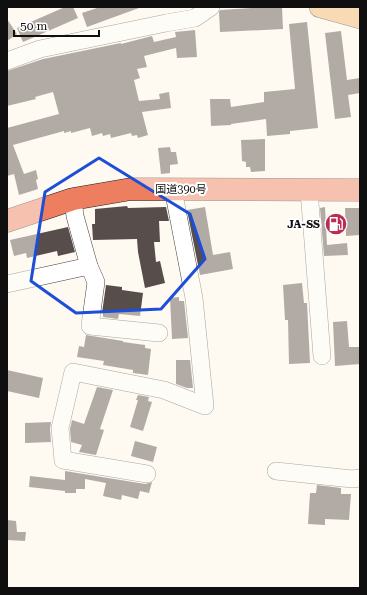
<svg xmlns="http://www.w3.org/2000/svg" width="367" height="595" font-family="'Roboto Serif','Noto Sans JP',serif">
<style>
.building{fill:#574d4b}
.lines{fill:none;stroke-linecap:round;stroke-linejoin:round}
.minor-casing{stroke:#424242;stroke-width:18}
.major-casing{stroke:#202020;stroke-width:22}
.highway-casing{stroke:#202020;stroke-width:23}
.minor{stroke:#fff;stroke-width:17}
.major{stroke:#f2b36d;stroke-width:21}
.highway{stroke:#ed7f60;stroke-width:22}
.marked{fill:none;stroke:#1d4ed8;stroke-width:3;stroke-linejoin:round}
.labels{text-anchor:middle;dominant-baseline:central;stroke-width:4;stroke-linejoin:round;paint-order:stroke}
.street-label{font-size:11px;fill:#0f0f0f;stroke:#fff}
.poi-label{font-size:11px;font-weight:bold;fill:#0f0f0f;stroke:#fff;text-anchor:end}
</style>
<rect width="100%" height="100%" fill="#fef9f1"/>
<g class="building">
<path d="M65 7H73L78 18 23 42 17 28Z"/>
<path d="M100 7H139V8L87 27 82 13Z"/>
<path d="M270 7H282L283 29 220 32 219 12 220 10Z"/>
<path d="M7 19 17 34 7 41Z"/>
<path d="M307 22 318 128 290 131V134L267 136 266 119 231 124V125L211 126 210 99H230L231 107 264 102V92L295 89 289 24Z"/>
<path d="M195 30 197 57 177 58 176 48 144 56 147 67 137 69 140 78 134 80 139 101 160 99 159 94 169 92 171 108 142 112 148 135 138 138 137 135 132 136 131 133 111 138 110 134 103 136 102 133 92 136 90 128 71 133V131L64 133V131L13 145 24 174 36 170 38 179 36 180 38 189 19 195 14 174 7 176V128L59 114 53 92 35 97 36 99 7 106V71L43 59 121 43V44L152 36 154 42 176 37 175 32Z"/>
<path d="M341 31 347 80 360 78V93L348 95 351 117 335 119 325 33Z"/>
<path d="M265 139V171L251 172 250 167H246V162L242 161 241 140Z"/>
<path d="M170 147 171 152H176L178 164 170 165V173L161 174 158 148Z"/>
<path d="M127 206 128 208 166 207 169 221H159L160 242H154L156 262 160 261 165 283 145 288 138 252 137 239 93 240 92 224H95V209Z"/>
<path d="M205 207 213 255 230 252 233 269 200 275 187 210Z"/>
<path d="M325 207 327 245 347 243 348 255 324 256 320 208Z"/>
<path d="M345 208H360V235L346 236Z"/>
<path d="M68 227 75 252 58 256 57 251 27 258 26 253 14 256 10 240Z"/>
<path d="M302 283 304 303H307L310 363 289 364 288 320H285L283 285Z"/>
<path d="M106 285 122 287V290L143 293 140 316 119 314 118 319 103 317V314L102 313Z"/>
<path d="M179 297V301H184L188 338 172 339 170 298Z"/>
<path d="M347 321 349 347H360V364L335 366 333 322Z"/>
<path d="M86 335 123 341V342L145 345V348L151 349 148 375 133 373V370L103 365 104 361 77 357 79 346 84 347Z"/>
<path d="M176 360H190L193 388H187L176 384Z"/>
<path d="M7 370 43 378 39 398 7 391Z"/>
<path d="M97 387 113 390 100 429 104 430 96 455 79 452 82 445 71 442 70 429 72 420 84 424Z"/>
<path d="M138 395 149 397 148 401 152 402 143 431 130 427 138 400H136Z"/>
<path d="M51 422 50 429 51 442 25 443V423Z"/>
<path d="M135 441 157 447 153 462 131 456Z"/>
<path d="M65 471 145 484 152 482 149 493 140 491 138 499 122 495 121 500 103 496 106 483 85 479V489H76V493H65V491L29 487 30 476 65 480Z"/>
<path d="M317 485 341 488V494H351L349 520 325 519V525L308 524 310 493H316Z"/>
<path d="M7 520 16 521 17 532H26L25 541 7 540Z"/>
</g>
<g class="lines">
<g class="minor-casing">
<g id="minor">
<path d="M7 61 40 49 166 23 195 18 211 7"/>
<path d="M309 190 322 356"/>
<path d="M89 266 96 282 90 326 159 333"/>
<path d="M7 284 89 266 75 216 73 199"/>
<path d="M276 471 352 479 360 478"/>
<path d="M147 474 63 460 60 428 73 372 164 390 205 406 194 298 173 189"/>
</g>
</g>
<g class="major-casing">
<path id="major" d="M320 7 360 18"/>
</g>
<g class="highway-casing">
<path id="highway" d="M7 221 73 199 131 189 360 190"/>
</g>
<use href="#minor" class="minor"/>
<use href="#major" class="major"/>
<use href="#highway" class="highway"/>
</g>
<path d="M0 0H367V595H0ZM99 158 190 214 205 259 161 309 76 313 31 281 45 192Z" fill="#fef9f1" fill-opacity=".55" fill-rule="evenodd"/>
<path class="marked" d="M99 158 190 214 205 259 161 309 76 313 31 281 45 192Z"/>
<defs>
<g id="fuel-disc" transform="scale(1.15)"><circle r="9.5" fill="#b92c54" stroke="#fff"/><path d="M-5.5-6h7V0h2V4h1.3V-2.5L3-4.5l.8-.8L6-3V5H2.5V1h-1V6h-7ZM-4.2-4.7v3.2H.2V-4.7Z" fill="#fff"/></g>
</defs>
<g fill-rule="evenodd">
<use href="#fuel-disc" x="336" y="224"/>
</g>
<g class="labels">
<g class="street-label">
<text x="181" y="189">国道390号</text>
</g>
<g class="poi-label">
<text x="320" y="224">JA-SS</text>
</g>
</g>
<rect width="367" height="595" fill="none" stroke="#0f0f0f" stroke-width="16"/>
<path d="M14 30v6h85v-6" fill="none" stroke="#0f0f0f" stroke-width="2"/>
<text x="20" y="30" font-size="12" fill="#0f0f0f" stroke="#ffffff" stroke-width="3" paint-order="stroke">50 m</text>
</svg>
